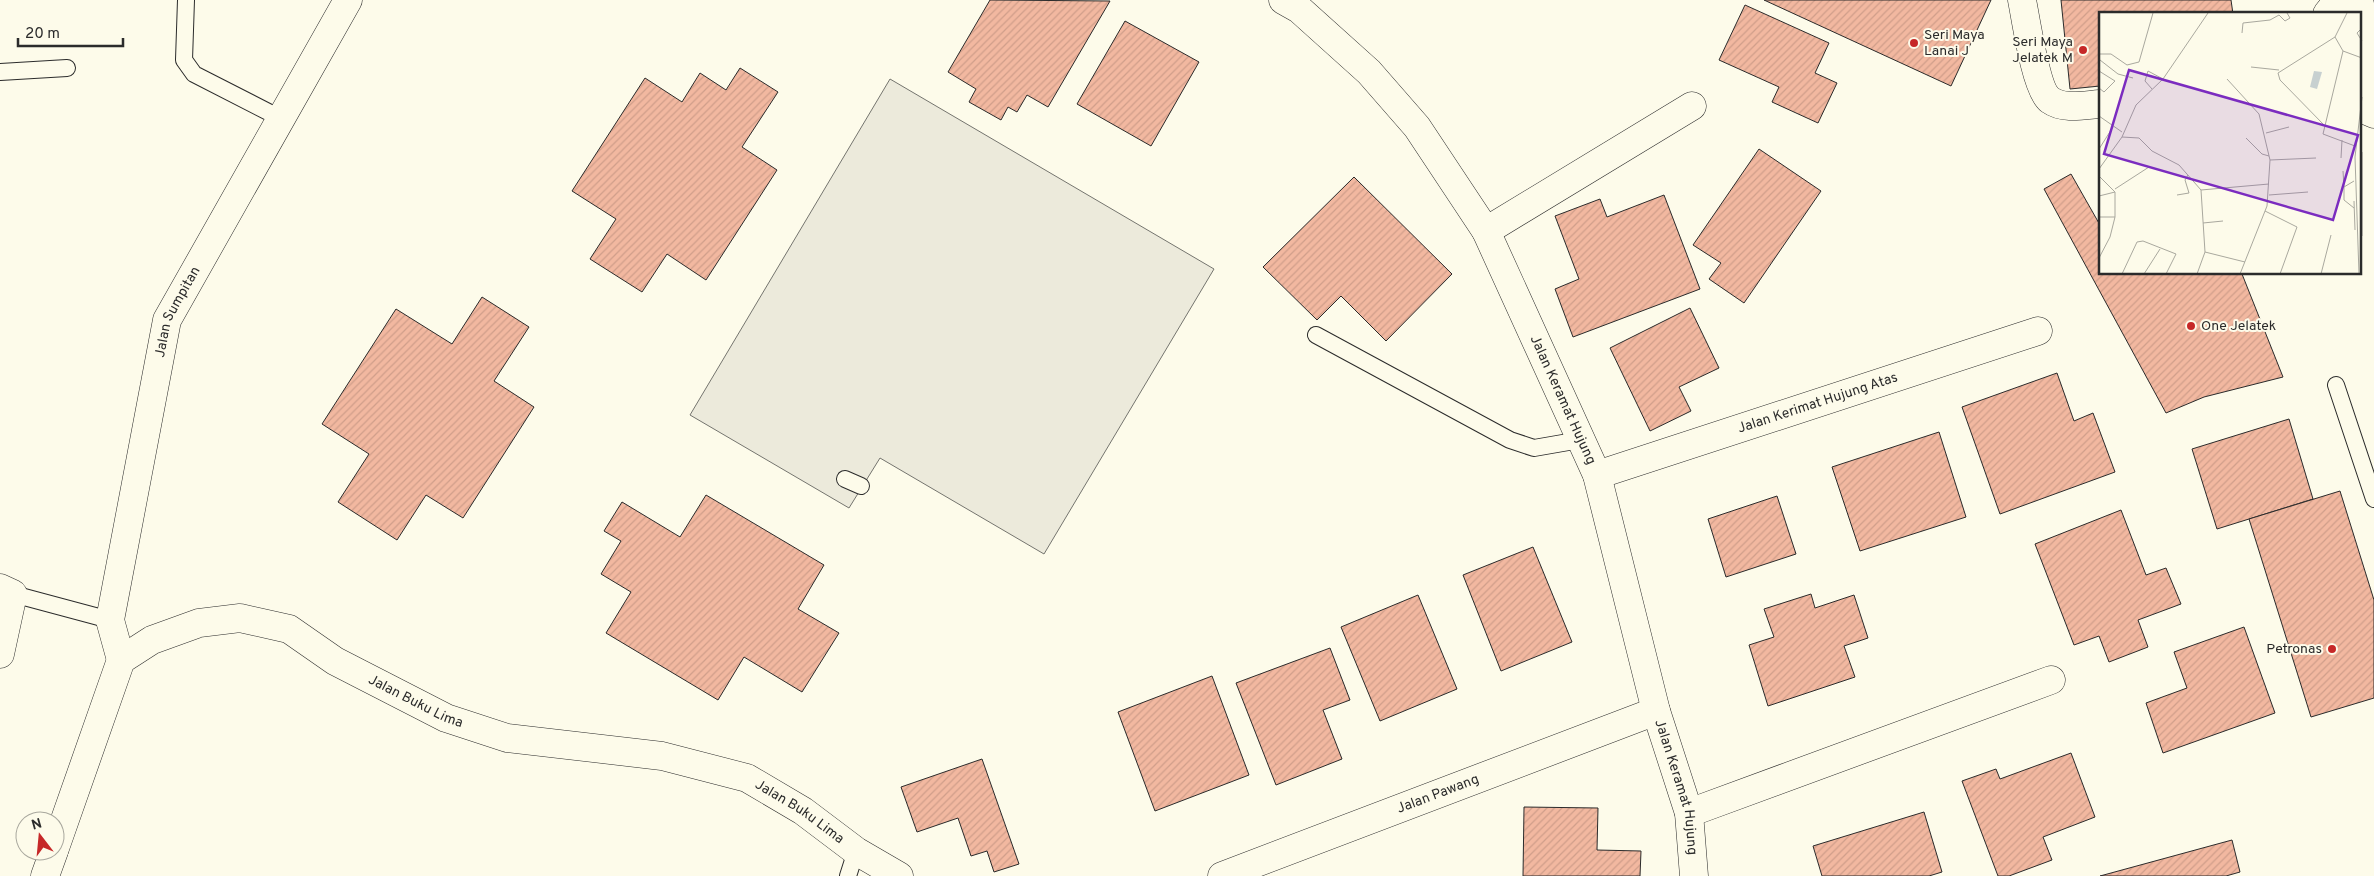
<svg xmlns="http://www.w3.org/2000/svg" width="2374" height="876" font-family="Overpass,sans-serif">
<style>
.parking{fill:#eceadb;stroke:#74746e}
.building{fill:url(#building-hatch);stroke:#2b2b2b}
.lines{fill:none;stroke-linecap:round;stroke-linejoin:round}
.lane-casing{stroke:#2b2b2b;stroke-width:18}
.street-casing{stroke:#2b2b2b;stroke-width:29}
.primary-casing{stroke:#2b2b2b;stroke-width:29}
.highway-casing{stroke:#2b2b2b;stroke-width:29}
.lane{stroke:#fdfbea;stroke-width:16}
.street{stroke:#fdfbea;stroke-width:28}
.primary{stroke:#fdfbea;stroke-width:28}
.highway{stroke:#fdfbea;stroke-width:28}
.poi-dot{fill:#c62828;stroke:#fdfbea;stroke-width:2}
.labels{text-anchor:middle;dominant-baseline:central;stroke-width:4;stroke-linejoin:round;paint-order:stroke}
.poi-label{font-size:14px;fill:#2b2b2b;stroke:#fdfbea;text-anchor:start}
.street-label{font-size:14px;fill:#2b2b2b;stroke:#fdfbea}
.inset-road{fill:none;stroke:#a9a89e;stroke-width:1}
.view{fill:#7b2cbf;fill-opacity:0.15;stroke:#7b2cbf;stroke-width:2.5}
.inset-edge{fill:none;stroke:#2b2b2b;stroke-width:2.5}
</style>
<defs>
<pattern id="building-hatch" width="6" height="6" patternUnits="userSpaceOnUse" patternTransform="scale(1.25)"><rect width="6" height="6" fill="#f2b8a0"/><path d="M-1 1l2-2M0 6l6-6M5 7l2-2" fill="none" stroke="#d09e8a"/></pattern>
</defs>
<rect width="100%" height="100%" fill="#fdfbea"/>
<path class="parking" d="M890 79 1214 269 1044 554 880 458 849 508 690 415Z"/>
<g class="building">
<path d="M990 0 1110 1 1048 107 1027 95 1017 112 1008 107 1001 120 969 102 976 89 948 72Z"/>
<path d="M1764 0H1991L1951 86Z"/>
<path d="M2061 0H2231L2233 14H2100V86L2070 89Z"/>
<path d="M1745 5 1829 43 1815 73 1837 83 1818 123 1772 102 1779 87 1719 60Z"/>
<path d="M1125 21 1199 62 1151 146 1077 104Z"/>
<path d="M740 68 778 92 742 147 777 170 706 280 667 254 642 292 590 259 616 219 572 191 645 78 682 102 700 73 726 90Z"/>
<path d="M1759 149 1821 191 1744 303 1709 279 1721 263 1693 245Z"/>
<path d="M2071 174 2100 225V274H2242L2283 377 2204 397 2166 413 2044 189Z"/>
<path d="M1354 177 1452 274 1386 341 1341 296 1317 320 1263 267Z"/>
<path d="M1664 195 1700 289 1573 337 1555 289 1579 279 1555 216 1600 199 1607 217Z"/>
<path d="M482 297 529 327 494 381 534 407 463 518 426 495 397 540 338 502 369 454 322 424 396 309 452 344Z"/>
<path d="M1690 308 1719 368 1679 387 1691 411 1650 431 1610 348Z"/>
<path d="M2057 373 2074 421 2093 413 2115 472 2000 514 1962 407Z"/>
<path d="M2289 419 2313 499 2217 529 2192 449Z"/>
<path d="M1939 432 1966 517 1860 551 1832 467Z"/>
<path d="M2340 491 2374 600V698L2311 717 2249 519Z"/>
<path d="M706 495 824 565 798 609 839 633 802 692 744 657 718 700 606 633 631 592 601 574 621 541 604 531 622 502 680 537Z"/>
<path d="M1777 496 1796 554 1726 577 1708 519Z"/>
<path d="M2121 510 2146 575 2166 568 2181 604 2138 620 2148 647 2109 662 2099 636 2074 645 2035 544Z"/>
<path d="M1533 547 1572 642 1501 671 1463 575Z"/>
<path d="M1811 594 1815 608 1854 595 1868 638 1844 646 1855 677 1768 706 1749 645 1774 637 1764 609Z"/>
<path d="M1418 595 1457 689 1380 721 1341 627Z"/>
<path d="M2244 627 2275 713 2163 753 2146 703 2187 688 2174 652Z"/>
<path d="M1330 648 1350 700 1323 710 1342 759 1276 785 1236 683Z"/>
<path d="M1212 676 1249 775 1155 811 1118 712Z"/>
<path d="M2071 753 2095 817 2043 837 2052 860 2009 876H1998L1962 781 1996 769 2000 779Z"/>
<path d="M982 759 1019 864 994 872 987 851 971 856 958 818 917 832 901 787Z"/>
<path d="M1524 807 1598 808 1597 850 1641 851 1640 876H1523Z"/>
<path d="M1924 812 1942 872 1929 876H1822L1813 846Z"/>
<path d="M2232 840 2240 872 2226 876H2100Z"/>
</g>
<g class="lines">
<g class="lane-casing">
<g id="lane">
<path d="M186 0 184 60 194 74 282 119"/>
<path d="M0 72 67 68"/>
<path d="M1316 335 1510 440 1534 448 1580 440"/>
<path d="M2336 385 2374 499"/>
<path d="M845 479 861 486"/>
<path d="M13 594 110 620"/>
<path d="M848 876 856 851"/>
</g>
</g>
<g class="street-casing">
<g id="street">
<path id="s1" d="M1283 0 1299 9 1369 72 1417 127 1486 231 1597 475 1656 711 1689 813 1694 876"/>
<path d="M2022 0C2026 20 2036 90 2050 100 2064 110 2085 105 2100 104"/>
<path d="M2327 14 2338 0"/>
<path d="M2360 108 2374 114"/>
<path d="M1486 231 1692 106"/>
<path id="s2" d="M1597 475 2038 331"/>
<path d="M0 588 13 594 0 654"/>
<path id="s3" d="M121 660 110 620 167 320 348 0"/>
<path d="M1689 813 2051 680"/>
<path id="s4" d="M55 848 121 660 152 640 199 623 240 618 289 629 335 661 446 718 507 738 662 756 747 778 803 811 856 851 899 876"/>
<path d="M45 876 54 851"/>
<path id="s5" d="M1222 876 1656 711"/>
</g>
</g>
<g class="primary-casing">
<path id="primary" d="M2363 43 2374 100"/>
</g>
<g class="highway-casing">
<path id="highway" d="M2359 0 2374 67"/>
</g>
<use href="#lane" class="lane"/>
<use href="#street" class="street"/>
<use href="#primary" class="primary"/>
<use href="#highway" class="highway"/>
</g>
<g class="poi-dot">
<circle cx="1914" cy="43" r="5"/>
<circle cx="2083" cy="50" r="5"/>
<circle cx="2191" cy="326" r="5"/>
<circle cx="2332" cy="649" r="5"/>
</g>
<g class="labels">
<g class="poi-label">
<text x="1924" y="35">Seri Maya<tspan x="1924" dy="16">Lanai J</tspan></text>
<text x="2073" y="42" text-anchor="end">Seri Maya<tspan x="2073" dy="16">Jelatek M</tspan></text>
<text x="2201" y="326">One Jelatek</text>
<text x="2322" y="649" text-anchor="end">Petronas</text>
</g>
<g class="street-label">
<text stroke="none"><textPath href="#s3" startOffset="358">Jalan Sumpitan</textPath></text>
<text stroke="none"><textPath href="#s1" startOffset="496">Jalan Keramat Hujung</textPath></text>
<text stroke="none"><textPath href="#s2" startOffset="232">Jalan Kerimat Hujung Atas</textPath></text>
<text stroke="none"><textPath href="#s4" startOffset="524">Jalan Buku Lima</textPath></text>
<text stroke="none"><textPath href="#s1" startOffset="901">Jalan Keramat Hujung</textPath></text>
<text stroke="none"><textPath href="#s5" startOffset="231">Jalan Pawang</textPath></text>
<text stroke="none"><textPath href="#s4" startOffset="929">Jalan Buku Lima</textPath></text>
</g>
</g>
<g transform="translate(2099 12)">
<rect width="262" height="262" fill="#fdfbea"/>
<path d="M215 59 223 60 218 77 211 75Z" fill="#c7d0d0"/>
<path class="inset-road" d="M263 16 258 21 263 29M143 21 144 11 171 8 180 3 186 9 191 6 188 1M236 25 244 39 263 46M244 39 224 122 256 134M0 42H12L28 53 40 50 54 1M1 48 19 62 34 66M152 55 180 58M0 59 16 69 5 80 0 76V69M128 67 160 102 171 148 168 194 141 262M53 77 46 69 49 59 64 67M0 104 23 120M225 113 181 68 179 61 236 25 248 1M167 121 190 115M23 125 40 126 53 139 80 153 102 178M147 126 163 142 170 144M0 137 14 115M263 140V224M242 146 243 128M171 148 217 146M0 157 23 125 37 93 64 67 109 1M244 159 245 175M0 164 16 180V205L11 225 0 246M16 177 50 155M102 178 170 172M78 183 90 181 86 168 89 163M170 183 209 180M0 184 16 180M255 189 256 218M255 196 245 188V175L255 169M166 199 198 215 181 262M0 205H16M104 211 124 209M106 240 146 250M23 262 38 230 44 229 77 242 67 262M45 262 61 237M98 262 106 240 102 178M222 262 232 223M260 262 256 145 263 85"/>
<path class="view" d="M30 58 259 123 234 208 5 142Z"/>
<rect width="262" height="262" class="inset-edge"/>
</g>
<g transform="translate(40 836) rotate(344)"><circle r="24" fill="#fdfbea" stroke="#a9a89e"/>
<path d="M0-4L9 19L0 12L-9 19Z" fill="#c62828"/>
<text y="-8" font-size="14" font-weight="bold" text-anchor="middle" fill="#2b2b2b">N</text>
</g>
<path d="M18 38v8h105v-8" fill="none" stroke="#2b2b2b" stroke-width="2.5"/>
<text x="25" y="38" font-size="15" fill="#2b2b2b" stroke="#fdfbea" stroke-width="4" paint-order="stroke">20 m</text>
</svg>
